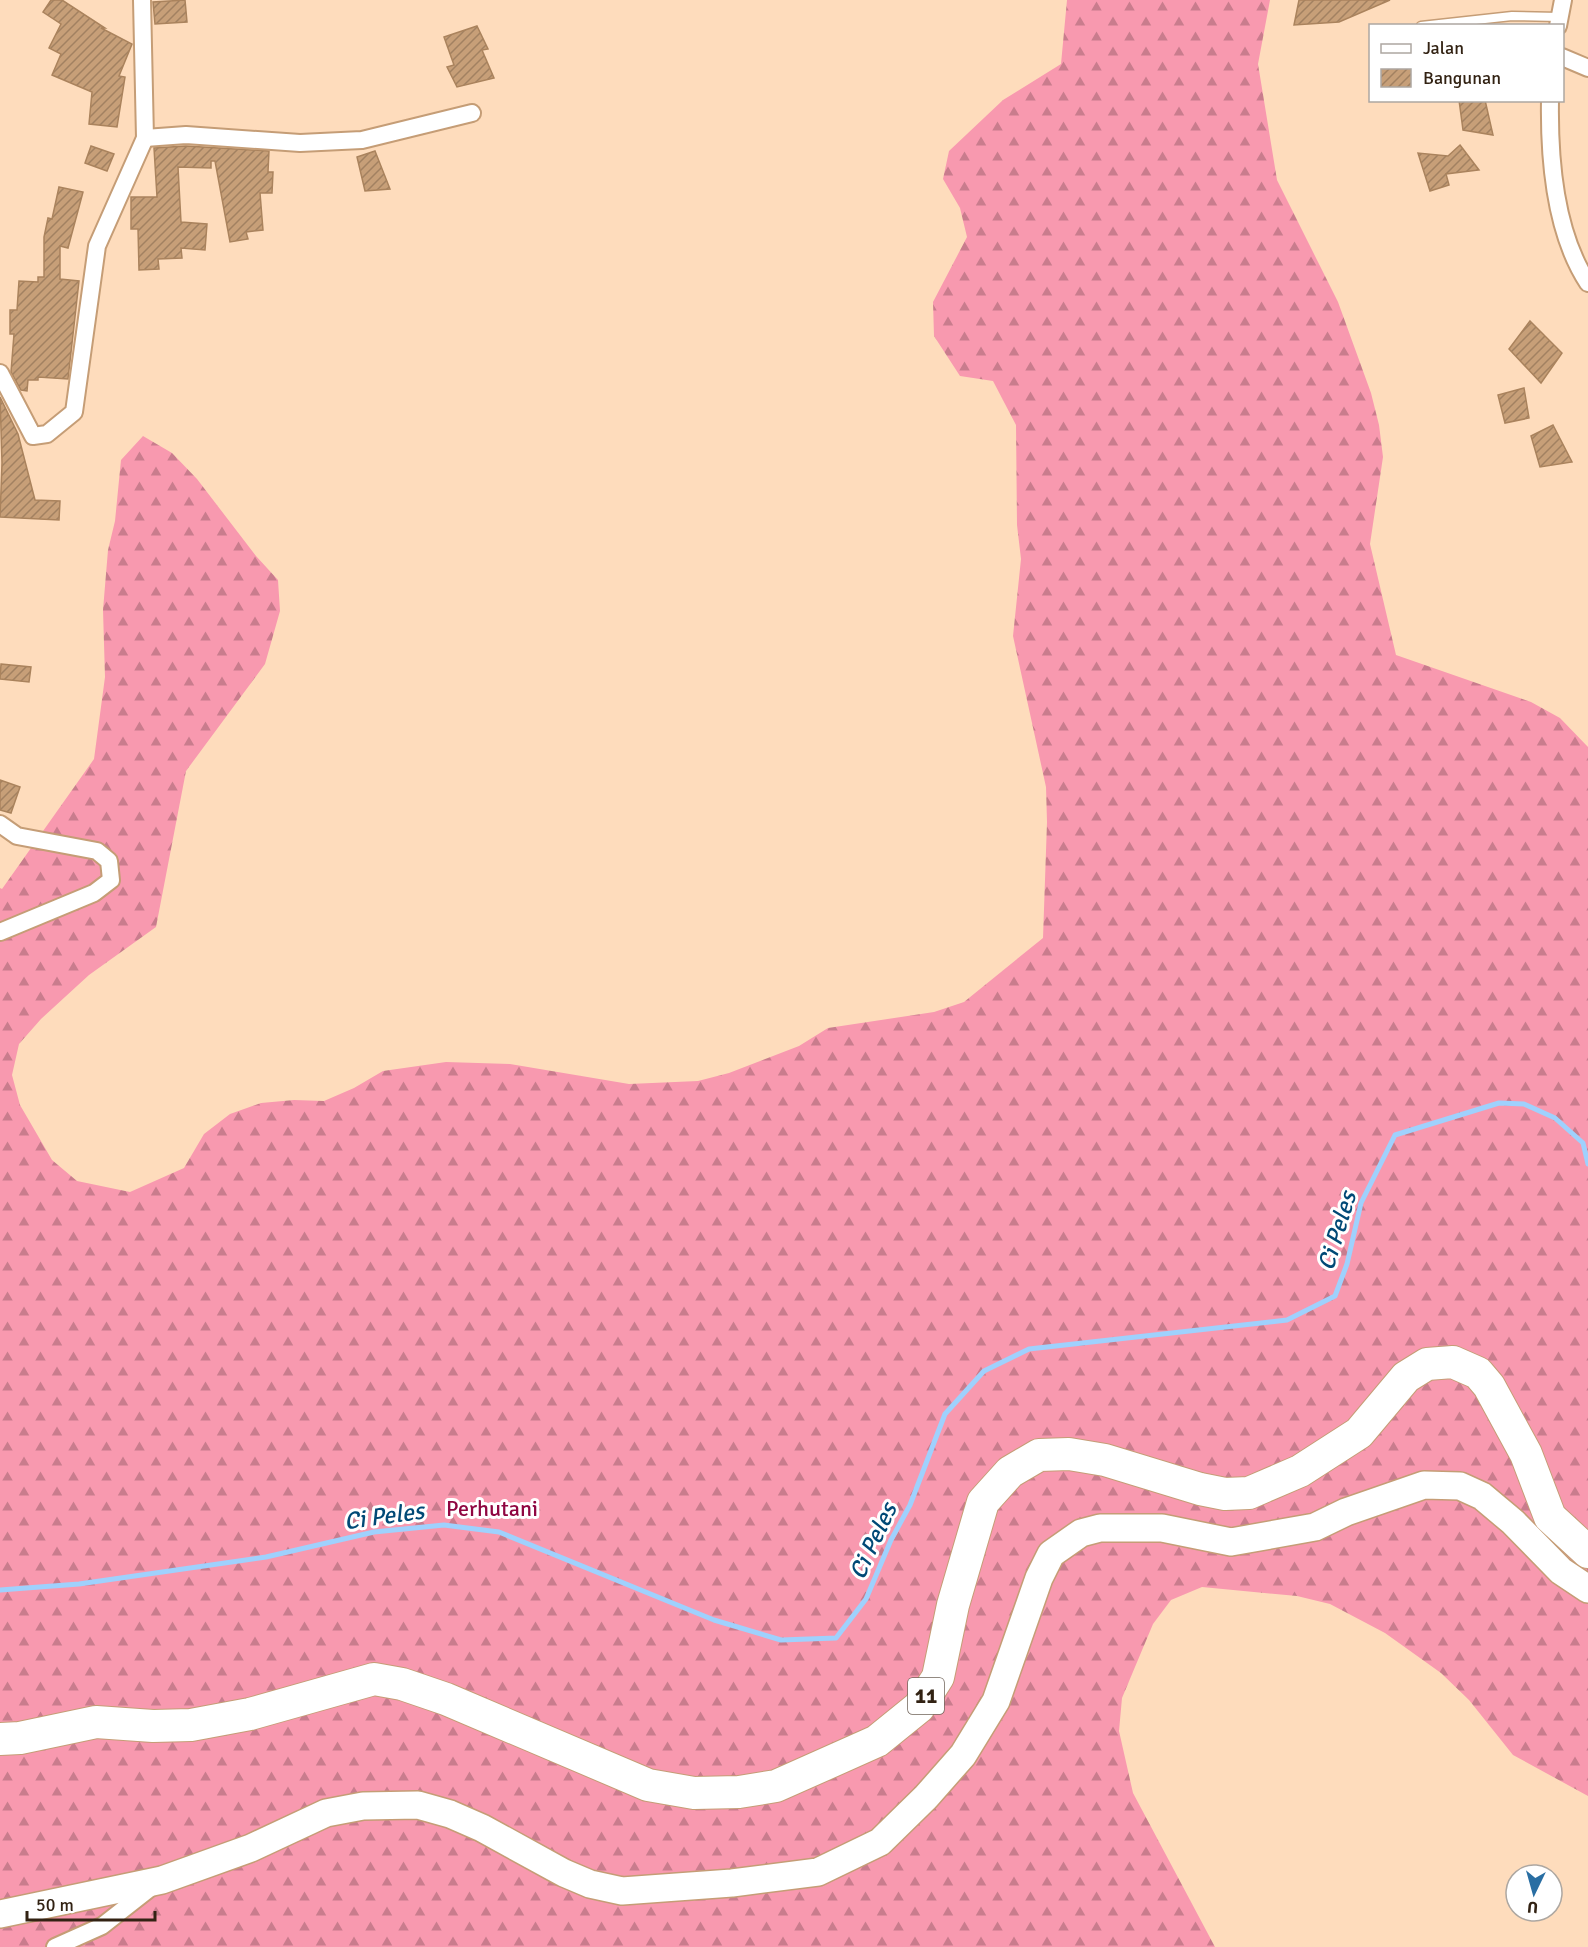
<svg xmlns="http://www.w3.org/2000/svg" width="1588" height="1947" font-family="Signika,sans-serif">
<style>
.forest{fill:url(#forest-firs)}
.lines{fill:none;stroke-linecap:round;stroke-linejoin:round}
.stream{stroke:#9fd1fd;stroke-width:5}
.building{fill:url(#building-hatch);stroke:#aa835d;stroke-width:1.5}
.lane-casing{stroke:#c59d76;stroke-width:11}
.street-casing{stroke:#c59d76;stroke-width:20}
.primary-casing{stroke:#c59d76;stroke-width:30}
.highway-casing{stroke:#c59d76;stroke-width:34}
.lane{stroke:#fff;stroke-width:8}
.street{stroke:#fff;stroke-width:16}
.primary{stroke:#fff;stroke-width:27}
.highway{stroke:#fff;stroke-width:32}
.labels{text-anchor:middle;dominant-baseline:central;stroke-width:6;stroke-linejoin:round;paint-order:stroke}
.shield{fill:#fff;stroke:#70645a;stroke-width:1.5}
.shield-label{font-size:21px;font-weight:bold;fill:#322213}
.park-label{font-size:22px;fill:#8f0641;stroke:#fff}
.water-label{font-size:24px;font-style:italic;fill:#004976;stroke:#fff}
</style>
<defs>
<pattern id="forest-firs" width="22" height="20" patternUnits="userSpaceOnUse" patternTransform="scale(1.5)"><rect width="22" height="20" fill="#f899af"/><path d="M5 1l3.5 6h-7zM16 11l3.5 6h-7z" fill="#c97c8d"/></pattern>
<pattern id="building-hatch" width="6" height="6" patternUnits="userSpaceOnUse" patternTransform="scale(1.5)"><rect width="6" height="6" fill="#c79f78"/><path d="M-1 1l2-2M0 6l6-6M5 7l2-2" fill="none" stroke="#a28161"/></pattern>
</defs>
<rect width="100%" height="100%" fill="#fedcbc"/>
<path class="forest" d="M1067 0H1270L1258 64 1277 180 1338 302 1371 393 1379 425 1383 457 1370 544 1396 655 1531 702 1560 718 1588 747V1796L1513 1755 1469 1700 1441 1673 1385 1633 1330 1604 1297 1596 1202 1587 1171 1600 1153 1624 1122 1698 1119 1731 1133 1793 1215 1947H0V888L2 889 94 759 105 677 103 610 108 550 115 521 121 460 143 436 172 453 197 479 256 556 278 580 280 611 265 664 186 771 156 927 89 975 41 1019 19 1044 12 1075 20 1105 52 1160 77 1181 130 1192 184 1168 204 1134 230 1114 261 1103 294 1100 324 1101 354 1088 383 1071 446 1062 510 1064 629 1084 698 1081 729 1073 799 1046 828 1028 934 1012 964 1002 1043 938 1047 822 1046 787 1013 636 1021 559 1017 525 1016 425 993 381 960 376 934 336 933 302 967 237 960 208 943 179 949 151 1003 100 1061 64Z"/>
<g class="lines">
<path class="stream" d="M0 1590 79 1584 266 1557 374 1532 444 1525 499 1532 714 1620 781 1640 836 1638 866 1599 891 1540 910 1505 945 1414 984 1371 1029 1349 1287 1320 1335 1296 1347 1264 1361 1203 1395 1135 1499 1103 1524 1104 1555 1118 1583 1143 1588 1164"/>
</g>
<g class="building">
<path d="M51 0H62L105 28H101L132 44 119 76 125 77 117 127 89 124 92 92 52 75 61 54 49 48 61 24 43 12Z"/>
<path d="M185 0 187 22 155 24 153 2Z"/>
<path d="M1299 0H1390L1339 22 1294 25Z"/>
<path d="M477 26 488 49 482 50 494 78 457 87 447 67 454 65 444 37Z"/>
<path d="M1459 100H1485L1493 135 1463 130Z"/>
<path d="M1460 145 1479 170 1446 174 1449 185 1430 191 1418 153 1448 156Z"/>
<path d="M91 146 114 154 107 171 85 163Z"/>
<path d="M186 146 269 151 268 172H273L272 193H260L263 230 246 232 248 239 230 242 215 161H211V168L178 167 181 222 207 224 205 250 181 248 182 258 158 259 159 269 139 270 138 229H131V197H157L154 148Z"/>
<path d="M375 151 390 189 365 191 357 157Z"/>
<path d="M59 187 83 192 68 248 60 246V279L79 281 68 379 38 377V380H28L27 391 21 390 11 372 14 334H10V310H17L19 281 38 282V277H44V237L48 218 52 219Z"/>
<path d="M1530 321 1562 353 1541 383 1509 349Z"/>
<path d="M1524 388 1529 418 1505 423 1498 395Z"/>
<path d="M0 397 18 434 35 500 60 501 59 520 0 517 2 463Z"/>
<path d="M1553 425 1572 462 1540 467 1531 436Z"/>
<path d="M1 664 31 667 29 682 0 679Z"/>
<path d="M0 780 20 787 11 813 0 810Z"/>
</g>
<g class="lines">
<g class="lane-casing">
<path id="lane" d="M1421 26 1512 16 1559 17"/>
</g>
<g class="street-casing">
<g id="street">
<path d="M1558 26 1563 0"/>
<path d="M1562 57 1588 68"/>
<path d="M1550 100C1549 159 1555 233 1588 283"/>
<path d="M145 138 186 135 300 143 362 140 472 113"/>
<path d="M0 373 33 436 47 434 74 412 97 246 145 138 142 0"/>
<path d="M0 824 17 836 97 851 109 861 111 880 94 893 0 932"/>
<path d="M55 1947 102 1926 153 1886"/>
</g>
</g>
<g class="primary-casing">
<path id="primary" d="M0 1914 162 1880 251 1848 326 1813 363 1806 418 1805 450 1814 482 1828 564 1873 590 1884 622 1891 732 1883 818 1872 880 1842 926 1797 963 1755 996 1701 1039 1578 1051 1554 1081 1533 1100 1528H1162L1231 1542 1315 1527 1346 1512 1424 1485 1460 1486 1482 1496 1513 1522 1561 1571 1588 1589"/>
</g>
<g class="highway-casing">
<path id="highway" d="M0 1739 20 1738 96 1722 153 1726 191 1725 250 1714 374 1679 402 1684 446 1699 648 1785 694 1793 739 1792 776 1786 877 1741 919 1707 938 1677 953 1605 983 1502 1010 1472 1039 1455 1069 1454 1105 1460 1200 1489 1225 1494 1249 1493 1300 1471 1359 1433 1406 1377 1427 1364 1453 1362 1478 1373 1489 1386 1526 1454 1550 1517 1588 1552"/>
</g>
<use href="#lane" class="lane"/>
<use href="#street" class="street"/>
<use href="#primary" class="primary"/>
<use href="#highway" class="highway"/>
</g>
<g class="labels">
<rect class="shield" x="908" y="1678" width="36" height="36" rx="4.5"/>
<g class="shield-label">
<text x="926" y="1696">11</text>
</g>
<g class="park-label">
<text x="492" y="1508">Perhutani</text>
</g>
<g class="water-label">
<text transform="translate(1337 1231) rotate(-73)">Ci Peles</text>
<text transform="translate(384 1516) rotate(-8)">Ci Peles</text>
<text transform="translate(873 1541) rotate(-65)">Ci Peles</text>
</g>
</g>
<rect x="1369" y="24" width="195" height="78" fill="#ffffff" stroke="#ada7a1" stroke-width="1.5"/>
<rect x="1381" y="44" width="30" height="9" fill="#ffffff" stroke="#ada7a1" stroke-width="1.5"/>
<text x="1423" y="54" font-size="18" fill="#322213">Jalan</text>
<rect x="1381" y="69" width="30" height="18" fill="url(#building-hatch)" stroke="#ada7a1" stroke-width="1.5"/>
<text x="1423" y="84" font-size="18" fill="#322213">Bangunan</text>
<g transform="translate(1534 1893) rotate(185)"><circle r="28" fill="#ffffff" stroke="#ada7a1" stroke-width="1.5"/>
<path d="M0-4.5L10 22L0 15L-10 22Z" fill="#296ea3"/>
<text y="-9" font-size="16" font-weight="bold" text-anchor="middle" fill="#322213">U</text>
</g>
<path d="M27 1911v9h128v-9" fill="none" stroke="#322213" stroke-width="3"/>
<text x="36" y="1911" font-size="18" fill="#322213" stroke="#ffffff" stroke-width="4.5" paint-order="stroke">50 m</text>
</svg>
